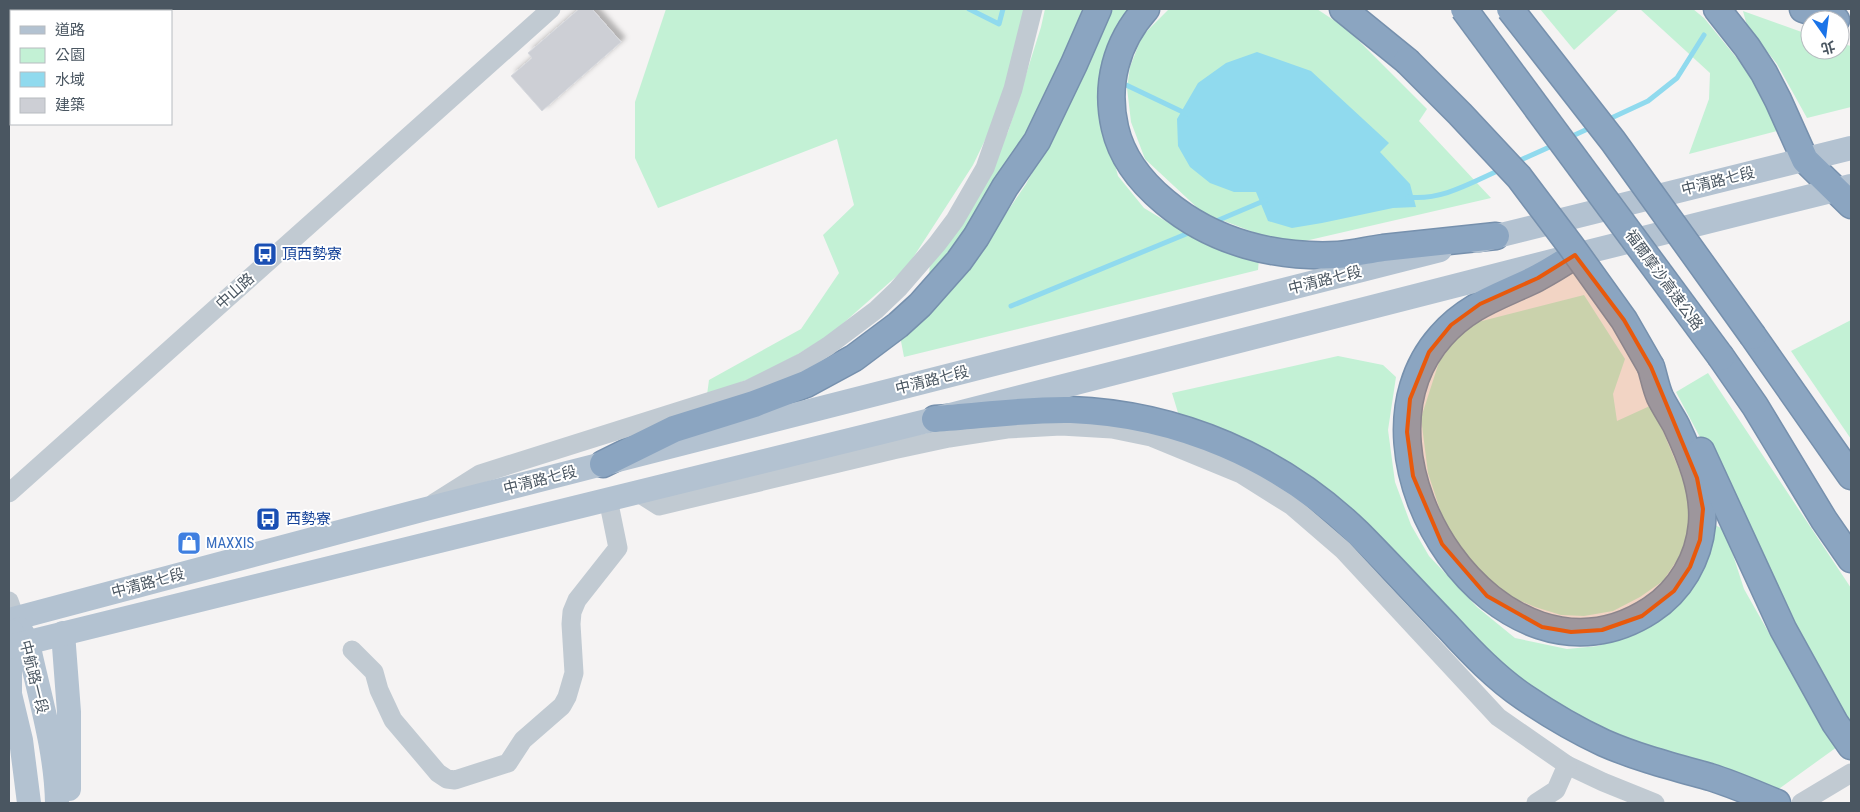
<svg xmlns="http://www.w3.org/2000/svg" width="1860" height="812" font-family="'Roboto Condensed','Noto Sans TC',sans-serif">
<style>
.green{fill:#c3f1d5}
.water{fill:#90daee}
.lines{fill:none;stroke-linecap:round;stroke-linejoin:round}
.stream{stroke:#90daee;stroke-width:5}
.building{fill:#cdcfd5;stroke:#d7d9de;filter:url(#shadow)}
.highway-casing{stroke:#7690ad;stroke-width:29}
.minor{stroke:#c1cad2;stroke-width:19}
.major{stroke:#b3c2d1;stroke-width:24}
.highway{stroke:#8ba5c1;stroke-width:26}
.highway-bridge-casing{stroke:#7690ad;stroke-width:29;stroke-linecap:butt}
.highway-bridge{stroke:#8ba5c1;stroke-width:26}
.marked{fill:#e8590c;fill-opacity:0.2;stroke:#e8590c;stroke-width:4;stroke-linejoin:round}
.labels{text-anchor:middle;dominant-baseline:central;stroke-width:4;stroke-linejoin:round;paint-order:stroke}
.street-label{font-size:15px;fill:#4a5661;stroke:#fff}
.transit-label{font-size:15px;fill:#164399;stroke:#fff;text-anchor:start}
.shop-label{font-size:15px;fill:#366cbe;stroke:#fff;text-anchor:start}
</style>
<defs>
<filter id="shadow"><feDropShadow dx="4.5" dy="-4.5" stdDeviation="2.5" flood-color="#0004"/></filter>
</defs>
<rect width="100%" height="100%" fill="#f5f3f3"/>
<g class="green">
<path d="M666 9H1024L1000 109 973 165 907 267 831 334 770 371 707 395 709 380 801 329 839 273 823 235 854 205 837 139 658 208 635 158V102Z"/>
<path d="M1045 9H1082L1078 22 1033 121 972 221 929 280 930 259 1008 132 1041 27Z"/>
<path d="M1106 9H1137L1110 53 1099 85 1107 135 1118 176 1144 208 1172 225 1212 247 1259 259 1258 270 904 357 900 336 980 252 1026 184 1059 124Z"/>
<path d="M1169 9H1317L1347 29 1427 109 1419 121 1491 198 1292 244 1261 235 1203 213 1145 159 1131 122 1127 88 1130 67 1142 36Z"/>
<path d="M1540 9H1619L1574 50Z"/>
<path d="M1640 9H1693L1704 18 1753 78 1777 131 1689 154 1709 99 1710 73Z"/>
<path d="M1743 11 1810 35V50H1840V43L1851 46V107L1807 118 1777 64 1747 26Z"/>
<path d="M1584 295 1625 359 1613 394 1617 421 1652 405 1690 496V535L1681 554 1663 581 1640 597 1613 611 1584 616 1561 615 1535 607 1493 589 1447 531 1428 473 1421 418 1439 362 1458 336 1478 322Z"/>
<path d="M1851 320V439L1791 351Z"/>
<path d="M1338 356 1383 365 1396 377 1388 430 1395 482 1411 525 1429 556 1477 607 1515 638 1567 649 1598 646 1639 631 1670 609 1711 523 1725 530 1744 589 1791 672 1837 747 1776 791 1646 748 1565 711 1503 668 1442 610 1382 538 1344 505 1179 416 1172 393Z"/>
<path d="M1708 373 1851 588V729L1823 686 1727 488 1676 392Z"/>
</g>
<path class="water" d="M1257 52 1311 71 1389 143 1380 152 1410 184 1416 207 1393 208 1322 223 1292 228 1268 221 1256 192H1234L1210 183 1190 167 1178 146 1177 119 1198 83 1226 63Z"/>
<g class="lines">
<g class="stream">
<path d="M969 9 999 24 1003 9"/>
<path d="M1122 83 1187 114"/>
<path d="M1607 120 1648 101 1677 78 1704 35"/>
<path d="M1568 138 1592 127"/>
<path d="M1516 162 1554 145"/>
<path d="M1408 197C1442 201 1472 182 1502 169"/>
<path d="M1214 222 1266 200"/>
<path d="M1011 306 1191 232"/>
</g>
</g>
<path class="building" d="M579 9H592L621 42 542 111 511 76 532 58 528 53Z"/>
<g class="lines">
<g class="highway-casing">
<g id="highway">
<path d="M1146 9C1116 42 1105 85 1115 128 1122 159 1142 183 1165 202 1214 243 1276 258 1338 255 1353 254 1368 250 1383 248 1421 244 1459 240 1496 236"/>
<path d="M1343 9 1407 61"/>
<path d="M1717 9 1747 47 1764 73 1778 100 1805 160 1851 205"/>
<path d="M1803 9 1836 20"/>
<path d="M1575 255C1563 263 1550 271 1537 278 1501 296 1469 304 1441 336 1334 456 1501 708 1651 610 1680 591 1699 559 1702 524 1705 490 1690 455 1676 425 1671 416 1665 407 1660 397 1656 388 1654 377 1651 367"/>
<path d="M1753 336 1851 476"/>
<path d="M1721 357 1755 406 1824 520 1851 559"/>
<path d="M935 419C980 416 1026 409 1071 410 1178 414 1281 458 1358 533 1389 564 1419 597 1449 628 1472 653 1496 678 1524 697 1549 714 1576 730 1604 743 1638 758 1674 767 1710 777 1733 784 1755 794 1777 803"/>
<path d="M1701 451 1783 629 1835 723 1851 746"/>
<path d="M603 464 674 429 754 404 806 384 854 358 898 325 920 305 959 261 976 237 1005 187 1037 141 1074 64 1098 9"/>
</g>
</g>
<g class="minor">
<path d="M637 492 659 506 893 450 949 438 1007 429 1061 426 1112 429 1151 437 1241 474 1292 506 1343 550 1498 717 1567 765 1603 782 1655 803"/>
<path d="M9 493 551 9"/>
<path d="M434 503 480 474 749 389 803 362 828 346 876 310 898 289 937 244 955 220 985 168 1013 89 1033 9"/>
<path d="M9 601 15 618"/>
<path d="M352 650 374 672 379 690 393 720 438 773 447 779 455 780 508 763 523 740 562 706 567 697 574 673 571 624 572 612 577 600 618 548 608 499"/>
<path d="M1536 803 1556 790 1567 765"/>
<path d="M1801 803 1851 773"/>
</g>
<g class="major">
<path d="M1477 241 1851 148"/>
<path d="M9 620 422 510 1440 250"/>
<path d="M20 629 28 643C39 695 56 749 57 803"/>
<path d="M12 632 10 646V694L21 740 29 803"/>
<path d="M63 633 69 712V789"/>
<path d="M9 647 935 419 1575 255 1851 186"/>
</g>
<use href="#highway" class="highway"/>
<g class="highway-bridge-casing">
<g id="highway-bridge">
<path d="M1464 9 1721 357"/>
<path d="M1510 9 1613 141 1753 336"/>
<path d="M1407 61 1460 114 1519 177 1571 246 1624 320 1651 367"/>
</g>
</g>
<use href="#highway-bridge" class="highway-bridge"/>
</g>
<path class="marked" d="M1575 255 1624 320 1651 367 1697 478 1703 509 1700 540 1690 567 1674 591 1642 616 1602 630 1571 632 1542 627 1487 596 1442 544 1413 476 1407 432 1410 399 1429 352 1451 325 1480 304 1538 278Z"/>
<defs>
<g id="bus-square" transform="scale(1.25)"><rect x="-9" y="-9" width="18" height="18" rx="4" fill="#1a4fb4" stroke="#fff"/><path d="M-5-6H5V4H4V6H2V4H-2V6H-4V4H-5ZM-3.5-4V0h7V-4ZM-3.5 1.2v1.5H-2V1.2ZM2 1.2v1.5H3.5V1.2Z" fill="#fff"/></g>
<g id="shop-square" transform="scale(1.25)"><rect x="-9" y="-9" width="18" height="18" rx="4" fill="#3f7fe0" stroke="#fff"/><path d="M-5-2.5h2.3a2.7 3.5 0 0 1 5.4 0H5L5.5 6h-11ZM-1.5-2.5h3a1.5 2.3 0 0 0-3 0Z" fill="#fff"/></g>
</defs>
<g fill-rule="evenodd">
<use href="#bus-square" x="265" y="254"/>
<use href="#bus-square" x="268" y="519"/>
<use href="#shop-square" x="189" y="543"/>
</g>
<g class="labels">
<g class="street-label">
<text transform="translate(1718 181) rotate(-14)">中清路七段</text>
<text transform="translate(1325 280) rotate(-14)">中清路七段</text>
<text transform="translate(1664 280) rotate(54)">福爾摩沙高速公路</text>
<text transform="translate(235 291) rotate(-42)">中山路</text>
<text transform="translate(932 380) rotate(-14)">中清路七段</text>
<text transform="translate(540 480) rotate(-14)">中清路七段</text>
<text transform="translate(148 583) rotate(-15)">中清路七段</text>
<text transform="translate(34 677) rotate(76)">中航路一段</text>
</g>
<g class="transit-label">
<text x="282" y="254">頂西勢寮</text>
<text x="286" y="519">西勢寮</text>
</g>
<g class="shop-label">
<text x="206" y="543">MAXXIS</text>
</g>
</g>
<rect width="1860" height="812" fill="none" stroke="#4a5661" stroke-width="20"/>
<rect x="10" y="10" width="162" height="115" fill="#ffffff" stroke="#b7bbc0"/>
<rect x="20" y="26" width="25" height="8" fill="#b3c2d1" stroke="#b7bbc0"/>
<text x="55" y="35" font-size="15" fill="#4a5661">道路</text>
<rect x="20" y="48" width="25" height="15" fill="#c3f1d5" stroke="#b7bbc0"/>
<text x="55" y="60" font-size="15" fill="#4a5661">公園</text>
<rect x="20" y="72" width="25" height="15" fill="#90daee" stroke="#b7bbc0"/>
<text x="55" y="85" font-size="15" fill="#4a5661">水域</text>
<rect x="20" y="98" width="25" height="15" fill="#cdcfd5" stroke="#b7bbc0"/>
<text x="55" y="110" font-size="15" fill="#4a5661">建築</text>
<g transform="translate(1825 35) rotate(166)"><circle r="24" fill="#ffffff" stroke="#b7bbc0"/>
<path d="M0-4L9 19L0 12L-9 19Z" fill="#1a73e8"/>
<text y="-8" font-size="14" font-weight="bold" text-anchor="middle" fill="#4a5661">北</text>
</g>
</svg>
